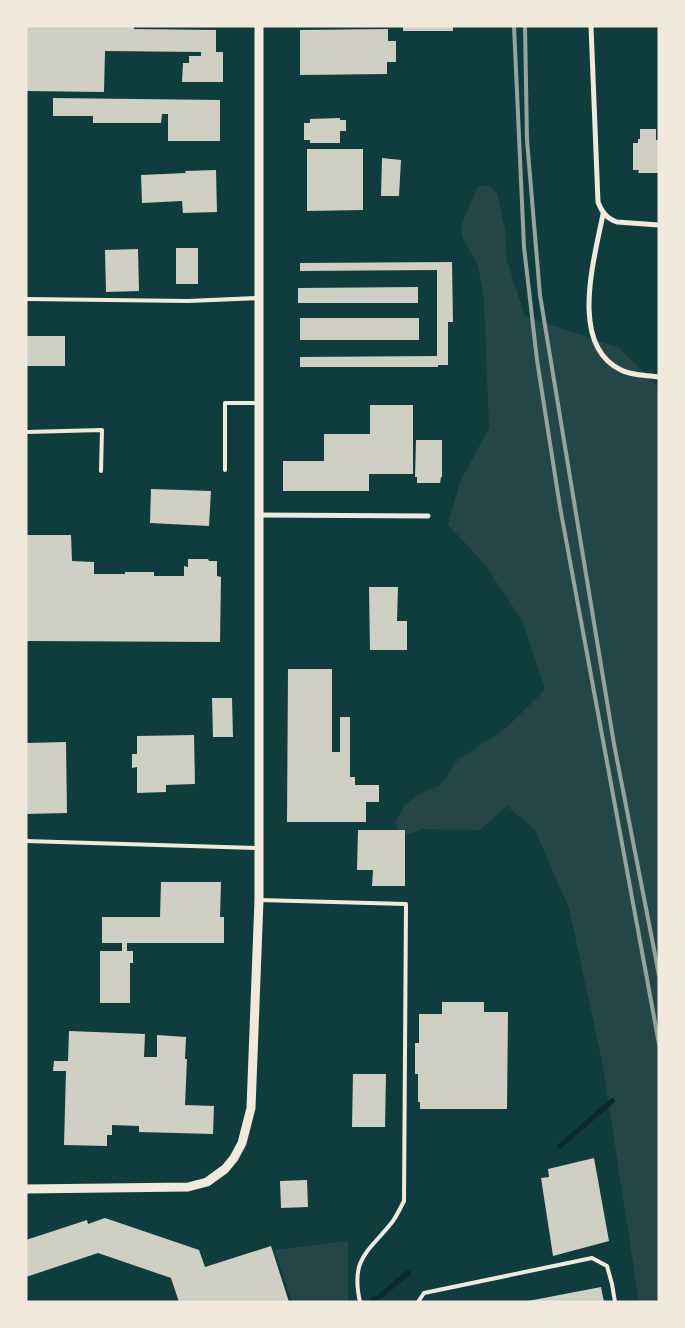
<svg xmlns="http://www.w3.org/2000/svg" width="685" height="1328" font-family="Georgia,serif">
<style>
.green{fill:#244646}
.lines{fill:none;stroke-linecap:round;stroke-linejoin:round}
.stream{stroke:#0a2a2b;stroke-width:5.5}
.building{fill:#cfcfc3}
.service{stroke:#f1e9da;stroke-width:4}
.minor{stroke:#f1e9da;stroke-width:5}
.tertiary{stroke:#f1e9da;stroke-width:9}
.rail{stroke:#97a49c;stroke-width:4}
</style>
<rect width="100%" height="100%" fill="#0f3d3e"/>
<g class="green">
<path d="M478 186H489L497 193 505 229 507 261 525 316 619 348 659 387V1302H639L602 1061 569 908 535 830 507 806 480 830 421 829 407 835 400 832 396 827V820L404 807 417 795 439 786 458 760 505 729 545 690 523 622 483 562 448 525 460 482 489 428 484 301 478 265 463 238 461 226Z"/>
<path d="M348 1241V1302H292L275 1250Z"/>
</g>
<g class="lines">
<g class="stream">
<path d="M560 1146 612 1101"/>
<path d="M372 1300 378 1298 408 1273"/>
</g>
</g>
<g class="building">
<path d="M26 26H134V29L216 30V52H223V82H182L183 63H189V56H201V52L105 51 104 92 26 91Z"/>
<rect x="403" y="26" width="50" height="5"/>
<path d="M388 29V41H396V62H387V74L300 75V30Z"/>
<path d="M53 98 220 100V141H168V114H162L161 123H93V116H53Z"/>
<path d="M340 118V120H346V131H340V143H310V140H304V123H310V119Z"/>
<path d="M640 129H656V140H659V173H638L639 170H633V143H638V139H640Z"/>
<path d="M307 149H363V210L307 211Z"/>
<path d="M382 158 401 160 399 196H381Z"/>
<path d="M216 170 217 212 183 213 182 201 142 203 141 175 186 173 185 171Z"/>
<rect x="176" y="248" width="22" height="36"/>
<path d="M138 249 139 291 106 292 105 250Z"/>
<path d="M452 262 453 322H448V365H438V367H300V357L437 356V270L300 271V263Z"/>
<path d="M418 287V303H298V288Z"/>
<rect x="300" y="318" width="119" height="22"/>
<path d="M27 336H65V366H26Z"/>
<path d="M370 405H413V474H369V491H283V461H324V434H370Z"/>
<path d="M416 440H442V477H441L440 483H417V477H415Z"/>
<path d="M151 489 211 491 209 526 150 523Z"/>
<path d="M26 535H71L72 561 94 562V574H125V572H154V576H184V566L188 567V559H208L209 561H217V576L221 577 220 642 26 641Z"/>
<path d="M369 587H398L397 621H407V650H370Z"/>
<path d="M288 669H332V752H340V717H350V777H355V785H379V802H366V822H287Z"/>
<path d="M212 698H232L233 737H213Z"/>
<path d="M194 735 195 784 166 785V792L137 793V767L132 768V754H137V736Z"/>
<path d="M66 742 67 813 26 814V743Z"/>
<path d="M358 830H405V886H372L373 870H357Z"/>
<path d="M161 882H221L220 917H224V943H127V951H133V963H130V1003H100V951H122V943H102V917H160Z"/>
<path d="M442 1002H484V1012H508L507 1109H420V1102H418V1074H415V1043H419V1014H442Z"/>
<path d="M69 1031 145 1034 144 1057H157V1035L186 1037 185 1059H187L185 1105 214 1106 213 1134 139 1132V1126L112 1125V1135H107V1146L64 1145 66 1071H53L54 1061H68Z"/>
<path d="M353 1074H386L385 1127H352Z"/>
<path d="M594 1158 609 1241 553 1256 541 1178 549 1177 548 1169Z"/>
<path d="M307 1180 308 1207 281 1208 280 1181Z"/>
<path d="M105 1218 199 1250 205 1267 271 1246 289 1302H179L171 1278 98 1253 26 1277V1240L87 1220 88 1224Z"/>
<path d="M601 1287 604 1302H528V1301Z"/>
</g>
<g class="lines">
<g class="service">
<path d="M26 299 188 301 259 298"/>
<path d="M26 432 102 430 101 471"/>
<path d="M225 470V403H260"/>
<path d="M26 841 259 848"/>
<path d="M259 900 406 904 404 1201C401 1207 397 1215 393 1221 369 1252 350 1257 360 1302"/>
<path d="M418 1302 424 1293 592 1258 607 1266 612 1284 615 1302"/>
</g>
<g class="minor">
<path d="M591 26 598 202C602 212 606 218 617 222L659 225"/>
<path d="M603 214C595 257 568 345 621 370 632 376 647 375 659 377"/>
<path d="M260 515 428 516"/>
</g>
<path class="tertiary" d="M26 1189 188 1187 207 1182 225 1169 234 1158 242 1143 251 1108 259 900V26"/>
<g class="rail">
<path d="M514 26 524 247 537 360 560 507 659 1044"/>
<path d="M525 26 527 140 540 295 614 744 659 975"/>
</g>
</g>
<rect width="685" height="1328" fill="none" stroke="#f1e9da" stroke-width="55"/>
</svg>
